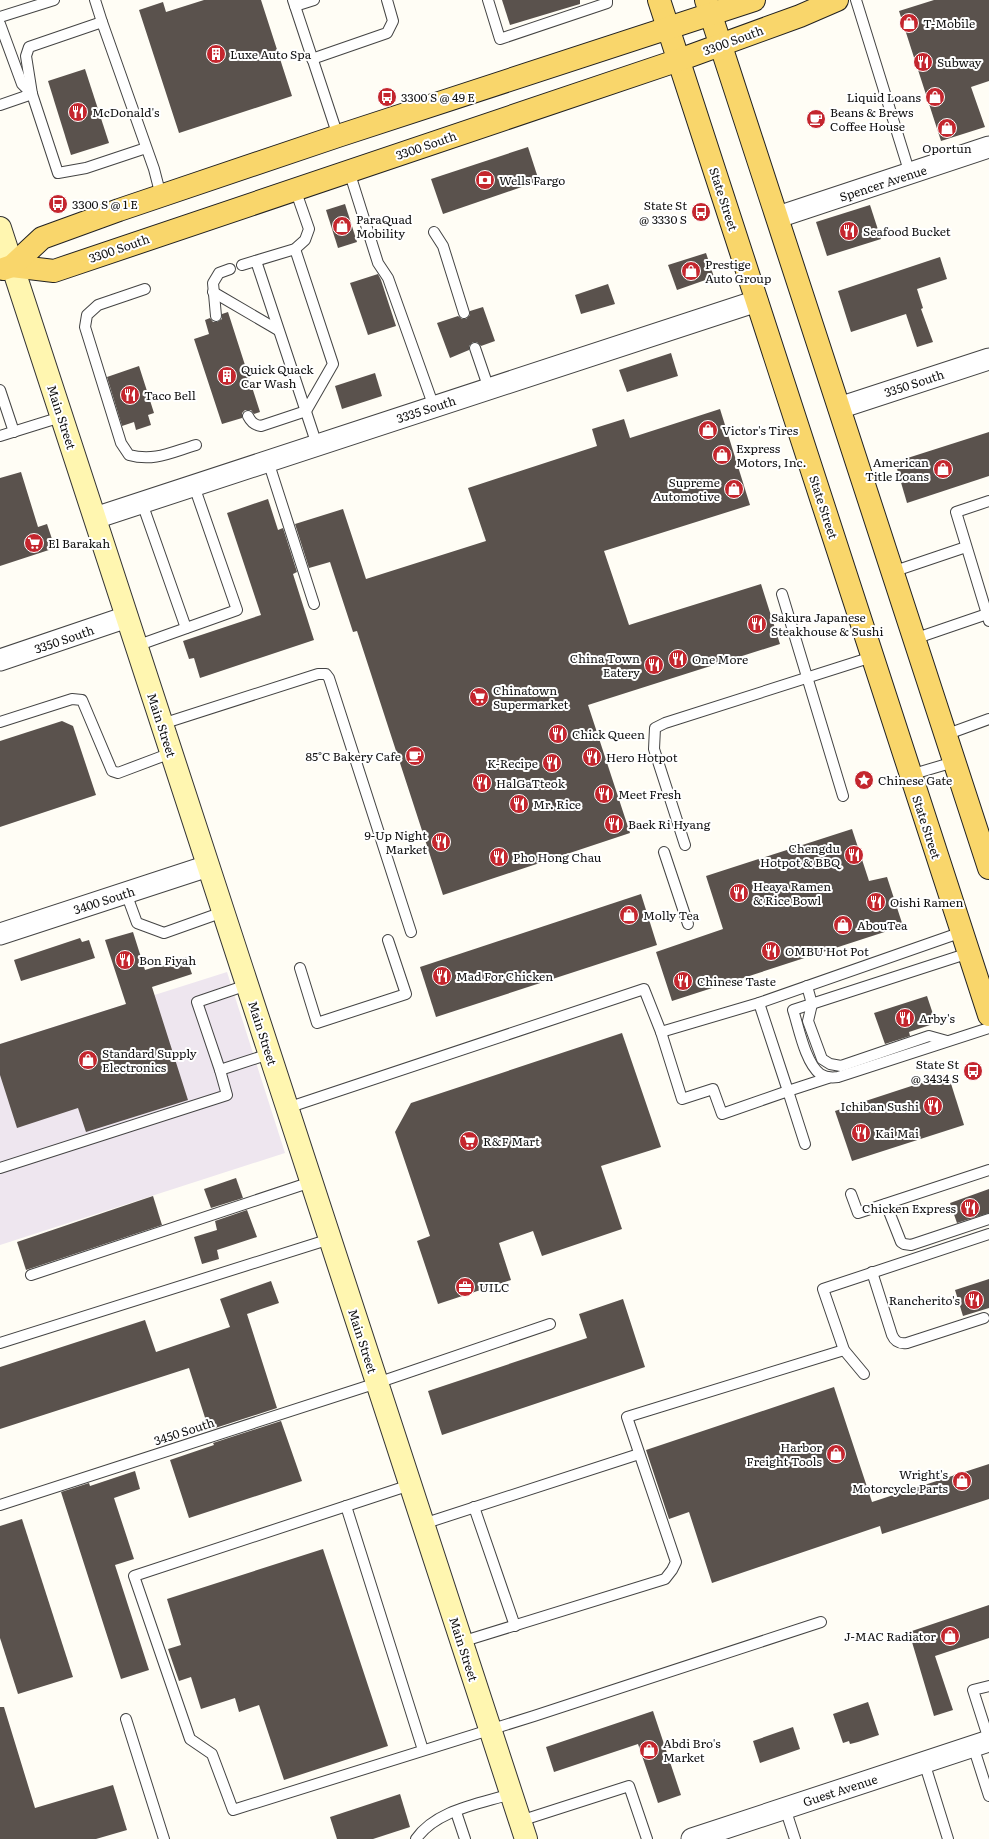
<svg xmlns="http://www.w3.org/2000/svg" width="989" height="1839" font-family="Literata,serif">
<style>
.industrial{fill:#eee6ef}
.building{fill:#5a524d}
.lines{fill:none;stroke-linecap:round;stroke-linejoin:round}
.lane-casing{stroke:#444;stroke-width:12}
.street-casing{stroke:#444;stroke-width:23}
.secondary-casing{stroke:#333;stroke-width:24}
.primary-casing{stroke:#222;stroke-width:24}
.lane{stroke:#fff;stroke-width:10}
.street{stroke:#fff;stroke-width:21}
.secondary{stroke:#fff6b0;stroke-width:22}
.primary{stroke:#f9d66b;stroke-width:22}
.labels{text-anchor:middle;dominant-baseline:central;stroke-width:4;stroke-linejoin:round;paint-order:stroke}
.poi-label{font-size:12px;fill:#111;stroke:#fff;text-anchor:start}
.street-label{font-size:12px;fill:#111;stroke:#fff}
</style>
<rect width="100%" height="100%" fill="#fffdf5"/>
<path class="industrial" d="M227 972 285 1153 0 1245V1044Z"/>
<g class="building">
<path d="M204 0H261L292 96 179 133 139 10 163 2 166 12Z"/>
<path d="M502 0H580V4L510 25Z"/>
<path d="M934 0H989V81L971 87 985 127 941 141 899 11Z"/>
<path d="M85 69 109 143 71 155 48 81Z"/>
<path d="M528 147 539 181 443 214 431 179Z"/>
<path d="M345 204 357 242 338 248 326 210Z"/>
<path d="M870 205 881 239 827 256 816 222Z"/>
<path d="M706 253 714 277 677 290 668 265Z"/>
<path d="M940 257 947 279 917 289 923 308 921 309 933 342 917 347 906 314 851 332 838 291Z"/>
<path d="M378 274 381 280 396 326 368 335 350 283Z"/>
<path d="M608 284 615 304 581 314 575 295Z"/>
<path d="M483 307 495 341 481 346 477 342H473L469 346V350L450 358 437 323 458 316 462 319H466L470 315V311Z"/>
<path d="M228 312 260 412 254 414 251 410H245L242 413V418L222 424 194 339 209 334 205 320 210 318 213 322H217L222 319V314Z"/>
<path d="M671 353 678 376 627 392 619 370Z"/>
<path d="M139 366 154 413 148 415 151 425 136 430 134 422 122 426 107 377Z"/>
<path d="M375 373 382 396 342 409 335 386Z"/>
<path d="M720 409 750 505 604 551 629 625 761 584 780 644 588 705 630 833 443 895 357 631 353 632 330 562 309 568 295 524 343 509 366 579 486 541 468 488 597 446 592 429 624 419 630 438Z"/>
<path d="M989 432V476L907 503 895 462Z"/>
<path d="M21 472 38 527 47 524 55 548 0 566V478Z"/>
<path d="M268 499 278 530 283 528 297 572 293 574 314 640 200 678 194 658 189 659 183 641 261 615 227 513Z"/>
<path d="M62 721 73 726 96 795 0 827V741Z"/>
<path d="M852 829 869 881 887 877 903 926 672 1001 656 952 723 929 706 876Z"/>
<path d="M641 894 657 945 436 1017 420 967Z"/>
<path d="M133 932 145 970 186 957 192 974 152 987 188 1100 86 1132 78 1108 17 1128 0 1075V1044L126 1004 105 940Z"/>
<path d="M80 938 82 942 89 940 95 958 21 981 14 960Z"/>
<path d="M927 996 936 1023 909 1032 910 1036 885 1044 874 1013Z"/>
<path d="M622 1033 661 1147 601 1166 622 1229 542 1256 533 1231 499 1243 511 1280 438 1304 417 1241 430 1236 395 1132 411 1103Z"/>
<path d="M948 1074 964 1125 852 1161 835 1111Z"/>
<path d="M236 1178 243 1198 211 1208 204 1189Z"/>
<path d="M989 1189V1213L957 1223 950 1203Z"/>
<path d="M153 1196 162 1225 26 1270 17 1242Z"/>
<path d="M247 1210 257 1237 217 1250 219 1259 202 1264 194 1237 217 1230 215 1221Z"/>
<path d="M989 1279V1308L963 1316 955 1290Z"/>
<path d="M271 1281 279 1303 247 1314 277 1408 209 1430 189 1368 0 1429V1367L145 1320 156 1352 230 1327 220 1299Z"/>
<path d="M623 1299 645 1367 442 1435 428 1391 587 1338 579 1314Z"/>
<path d="M834 1387 872 1502 989 1464V1499L882 1534 880 1526 712 1583 689 1512 669 1519 646 1450Z"/>
<path d="M281 1421 302 1481 189 1518 170 1460 214 1445 213 1443Z"/>
<path d="M135 1471 140 1489 114 1498 134 1559 115 1565 149 1670 121 1679 61 1492 89 1483 90 1486Z"/>
<path d="M22 1519 73 1677 18 1694 0 1638V1526Z"/>
<path d="M323 1549 388 1746 284 1780 259 1705 239 1712 235 1698 201 1709 191 1677 179 1681 168 1649 181 1645 167 1599Z"/>
<path d="M989 1605V1638L935 1656 953 1710 934 1716 909 1632Z"/>
<path d="M868 1702 879 1735 858 1742 850 1744 849 1741 843 1743 833 1714Z"/>
<path d="M0 1707H4L35 1808 113 1785 127 1830 96 1839H0Z"/>
<path d="M653 1711 681 1795 658 1803 638 1744 554 1772 546 1747Z"/>
<path d="M793 1727 800 1749 760 1763 753 1741Z"/>
<path d="M400 1794 410 1827 373 1839H337L330 1817Z"/>
</g>
<g class="lines">
<g class="lane-casing">
<g id="lane">
<path d="M95 0 102 22"/>
<path d="M293 0 338 136"/>
<path d="M488 0 500 39 607 3V0"/>
<path d="M856 0 910 174"/>
<path d="M295 6 314 0"/>
<path d="M0 17 54 0"/>
<path d="M0 24 22 84 32 94"/>
<path d="M312 59 387 33 393 21 387 0"/>
<path d="M0 105 32 94"/>
<path d="M146 148 86 168 58 173 32 94 26 56 29 47 102 22 154 169 161 196"/>
<path d="M349 171 378 263 388 278 434 407"/>
<path d="M434 232 443 246 464 313"/>
<path d="M256 261 317 445"/>
<path d="M242 265 295 249 305 240 309 229 295 189"/>
<path d="M145 289 98 305 87 315 85 327 121 443 129 455C154 462 172 452 196 445"/>
<path d="M213 292 278 330"/>
<path d="M216 316 213 283 219 273 230 269"/>
<path d="M475 348 489 389"/>
<path d="M0 390 14 432"/>
<path d="M248 416C251 422 254 425 261 426L306 411 333 364 295 249"/>
<path d="M0 436 61 417"/>
<path d="M268 461 314 604"/>
<path d="M989 501 956 512 987 614 989 613"/>
<path d="M142 503 186 628"/>
<path d="M892 572 966 547"/>
<path d="M782 594 843 796"/>
<path d="M914 639 987 614 989 621"/>
<path d="M136 646 237 610 194 486"/>
<path d="M0 722 72 699 82 700 112 771 118 773 171 753"/>
<path d="M162 724 318 674H326L329 678 411 932"/>
<path d="M945 735 989 719"/>
<path d="M910 775 954 762"/>
<path d="M685 845 654 749 655 728 665 723 872 657"/>
<path d="M664 852 688 924"/>
<path d="M126 893 137 923 164 933 223 912"/>
<path d="M969 953 793 1010C799 1028 805 1062 820 1074 826 1078 831 1078 838 1077L989 1028"/>
<path d="M300 968 317 1023 406 994 388 940"/>
<path d="M247 985 197 1002 220 1070 269 1054"/>
<path d="M807 986 812 1004 808 1021 822 1059 830 1064 841 1066 929 1036 947 1041"/>
<path d="M661 1032 682 1099 713 1089 722 1114 788 1091 759 1003"/>
<path d="M287 1108 644 989 661 1032 759 1003 962 932"/>
<path d="M805 1144 788 1091 828 1078"/>
<path d="M0 1168 227 1095 220 1070"/>
<path d="M851 1194 858 1213 989 1170"/>
<path d="M886 1204 901 1242 904 1244 911 1245 989 1219"/>
<path d="M872 1272 892 1335C895 1342 899 1344 907 1343L984 1318"/>
<path d="M31 1275 311 1182"/>
<path d="M0 1343 330 1239"/>
<path d="M864 1374 844 1350 823 1289 989 1234"/>
<path d="M410 1485 134 1576 190 1739 212 1754 233 1810 534 1716 821 1622"/>
<path d="M0 1505 377 1383 550 1324"/>
<path d="M346 1506 423 1750"/>
<path d="M474 1507 515 1626"/>
<path d="M423 1524 639 1454"/>
<path d="M461 1642 665 1579 672 1570 676 1562 627 1417 844 1350"/>
<path d="M989 1686 973 1690 989 1740"/>
<path d="M126 1719 164 1839"/>
<path d="M973 1746 989 1796"/>
<path d="M924 1762 948 1839"/>
<path d="M785 1808 795 1839"/>
<path d="M456 1812 465 1839"/>
<path d="M520 1821 629 1786 647 1839"/>
<path d="M416 1839C436 1810 479 1804 511 1794"/>
</g>
</g>
<g class="street-casing">
<g id="street">
<path d="M778 217 989 147"/>
<path d="M839 408 989 359"/>
<path d="M95 518 757 301"/>
<path d="M0 660 127 617"/>
<path d="M0 934 208 866"/>
<path d="M692 1839 989 1741"/>
</g>
</g>
<g class="secondary-casing">
<path id="secondary" d="M0 228 526 1839"/>
</g>
<g class="primary-casing">
<g id="primary">
<path d="M659 0 989 1015"/>
<path d="M706 0 989 868"/>
<path d="M12 266 54 271 679 60 800 16 837 0"/>
<path d="M3 269 12 266 42 238 119 210 338 136 754 0"/>
</g>
</g>
<use href="#lane" class="lane"/>
<use href="#street" class="street"/>
<use href="#secondary" class="secondary"/>
<use href="#primary" class="primary"/>
</g>
<defs>
<g id="shop-disc" transform="scale(1)"><circle r="9.5" fill="#c4262e" stroke="#fff"/><path d="M-5-2.5h2.3a2.7 3.5 0 0 1 5.4 0H5L5.5 6h-11ZM-1.5-2.5h3a1.5 2.3 0 0 0-3 0Z" fill="#fff"/></g>
<g id="building-disc" transform="scale(1)"><circle r="9.5" fill="#c4262e" stroke="#fff"/><path d="M-4-6H4V6H1V3H-1V6H-4ZM-2.5-4.3h1.7v1.8h-1.7ZM.8-4.3h1.7v1.8H.8ZM-2.5-1h1.7V.8h-1.7ZM.8-1h1.7V.8H.8Z" fill="#fff"/></g>
<g id="restaurant-disc" transform="scale(1)"><circle r="9.5" fill="#c4262e" stroke="#fff"/><path d="M-5-6h1v4h1v-4h1v4h1v-4h1v5L-1.5 .5V6h-2V.5L-5-1ZM5-6V6H3V1.5H1.5Q1.5-4 5-6Z" fill="#fff"/></g>
<g id="bus-disc" transform="scale(1)"><circle r="9.5" fill="#c4262e" stroke="#fff"/><path d="M-5-6H5V4H4V6H2V4H-2V6H-4V4H-5ZM-3.5-4V0h7V-4ZM-3.5 1.2v1.5H-2V1.2ZM2 1.2v1.5H3.5V1.2Z" fill="#fff"/></g>
<g id="cafe-disc" transform="scale(1)"><circle r="9.5" fill="#c4262e" stroke="#fff"/><path d="M-5.5-4.5H6V0H3Q3 3.5 0 3.5H-2.5Q-5.5 3.5-5.5 0ZM3-3.2v2h1.7v-2ZM-6 4.5H4V6H-6Z" fill="#fff"/></g>
<g id="bank-disc" transform="scale(1)"><circle r="9.5" fill="#c4262e" stroke="#fff"/><path d="M-6-4H6V4H-6ZM0-2.3a2.3 2.3 0 1 0 0 4.6a2.3 2.3 0 1 0 0-4.6Z" fill="#fff"/></g>
<g id="supermarket-disc" transform="scale(1)"><circle r="9.5" fill="#c4262e" stroke="#fff"/><path d="M-6-5.5h2.5l.6 2H6L4.5 2H-2.5L-4.4-4H-6ZM-1.5 3.2a1.3 1.3 0 1 0 .1 0ZM3 3.2a1.3 1.3 0 1 0 .1 0Z" fill="#fff"/></g>
<g id="sight-disc" transform="scale(1)"><circle r="9.5" fill="#c4262e" stroke="#fff"/><path d="M0-6L1.8-2.2L6-1.7L2.9 1.2L3.7 5.4L0 3.3L-3.7 5.4L-2.9 1.2L-6-1.7L-1.8-2.2Z" fill="#fff"/></g>
<g id="office-disc" transform="scale(1)"><circle r="9.5" fill="#c4262e" stroke="#fff"/><path d="M-6-3h4V-5.5h4V-3h4V5H-6ZM-1-4.5V-3h2v-1.5ZM-6 0V1H6V0Z" fill="#fff"/></g>
</defs>
<g fill-rule="evenodd">
<use href="#shop-disc" x="909" y="23"/>
<use href="#building-disc" x="216" y="54"/>
<use href="#restaurant-disc" x="923" y="62"/>
<use href="#bus-disc" x="387" y="97"/>
<use href="#shop-disc" x="935" y="97"/>
<use href="#restaurant-disc" x="78" y="112"/>
<use href="#cafe-disc" x="816" y="119"/>
<use href="#shop-disc" x="947" y="128"/>
<use href="#bank-disc" x="485" y="180"/>
<use href="#bus-disc" x="58" y="204"/>
<use href="#bus-disc" x="701" y="212"/>
<use href="#shop-disc" x="342" y="226"/>
<use href="#restaurant-disc" x="849" y="231"/>
<use href="#shop-disc" x="691" y="271"/>
<use href="#building-disc" x="227" y="376"/>
<use href="#restaurant-disc" x="130" y="395"/>
<use href="#shop-disc" x="708" y="430"/>
<use href="#shop-disc" x="722" y="455"/>
<use href="#shop-disc" x="943" y="469"/>
<use href="#shop-disc" x="734" y="489"/>
<use href="#supermarket-disc" x="34" y="543"/>
<use href="#restaurant-disc" x="757" y="624"/>
<use href="#restaurant-disc" x="678" y="659"/>
<use href="#restaurant-disc" x="654" y="665"/>
<use href="#supermarket-disc" x="479" y="697"/>
<use href="#restaurant-disc" x="558" y="734"/>
<use href="#cafe-disc" x="415" y="756"/>
<use href="#restaurant-disc" x="592" y="757"/>
<use href="#restaurant-disc" x="552" y="763"/>
<use href="#sight-disc" x="864" y="780"/>
<use href="#restaurant-disc" x="482" y="783"/>
<use href="#restaurant-disc" x="604" y="794"/>
<use href="#restaurant-disc" x="519" y="804"/>
<use href="#restaurant-disc" x="614" y="824"/>
<use href="#restaurant-disc" x="441" y="842"/>
<use href="#restaurant-disc" x="854" y="855"/>
<use href="#restaurant-disc" x="499" y="857"/>
<use href="#restaurant-disc" x="739" y="893"/>
<use href="#restaurant-disc" x="876" y="902"/>
<use href="#shop-disc" x="629" y="915"/>
<use href="#shop-disc" x="843" y="925"/>
<use href="#restaurant-disc" x="771" y="951"/>
<use href="#restaurant-disc" x="125" y="960"/>
<use href="#restaurant-disc" x="442" y="976"/>
<use href="#restaurant-disc" x="683" y="981"/>
<use href="#restaurant-disc" x="905" y="1018"/>
<use href="#shop-disc" x="88" y="1060"/>
<use href="#bus-disc" x="973" y="1071"/>
<use href="#restaurant-disc" x="933" y="1106"/>
<use href="#restaurant-disc" x="861" y="1133"/>
<use href="#supermarket-disc" x="469" y="1141"/>
<use href="#restaurant-disc" x="970" y="1208"/>
<use href="#office-disc" x="465" y="1287"/>
<use href="#restaurant-disc" x="974" y="1300"/>
<use href="#shop-disc" x="836" y="1454"/>
<use href="#shop-disc" x="962" y="1481"/>
<use href="#shop-disc" x="950" y="1636"/>
<use href="#shop-disc" x="649" y="1750"/>
</g>
<g class="labels">
<g class="poi-label">
<text x="923" y="23">T-Mobile</text>
<text x="230" y="54">Luxe Auto Spa</text>
<text x="937" y="62">Subway</text>
<text x="401" y="97">3300 S @ 49 E</text>
<text x="921" y="97" text-anchor="end">Liquid Loans</text>
<text x="92" y="112">McDonald's</text>
<text x="830" y="112">Beans &amp; Brews<tspan x="830" dy="14">Coffee House</tspan></text>
<text x="947" y="148" text-anchor="middle">Oportun</text>
<text x="499" y="180">Wells Fargo</text>
<text x="72" y="204">3300 S @ 1 E</text>
<text x="687" y="205" text-anchor="end">State St<tspan x="687" dy="14">@ 3330 S</tspan></text>
<text x="356" y="219">ParaQuad<tspan x="356" dy="14">Mobility</tspan></text>
<text x="863" y="231">Seafood Bucket</text>
<text x="705" y="264">Prestige<tspan x="705" dy="14">Auto Group</tspan></text>
<text x="241" y="369">Quick Quack<tspan x="241" dy="14">Car Wash</tspan></text>
<text x="144" y="395">Taco Bell</text>
<text x="722" y="430">Victor's Tires</text>
<text x="736" y="448">Express<tspan x="736" dy="14">Motors, Inc.</tspan></text>
<text x="929" y="462" text-anchor="end">American<tspan x="929" dy="14">Title Loans</tspan></text>
<text x="720" y="482" text-anchor="end">Supreme<tspan x="720" dy="14">Automotive</tspan></text>
<text x="48" y="543">El Barakah</text>
<text x="771" y="617">Sakura Japanese<tspan x="771" dy="14">Steakhouse &amp; Sushi</tspan></text>
<text x="640" y="658" text-anchor="end">China Town<tspan x="640" dy="14">Eatery</tspan></text>
<text x="692" y="659">One More</text>
<text x="493" y="690">Chinatown<tspan x="493" dy="14">Supermarket</tspan></text>
<text x="572" y="734">Chick Queen</text>
<text x="401" y="756" text-anchor="end">85°C Bakery Cafe</text>
<text x="606" y="757">Hero Hotpot</text>
<text x="538" y="763" text-anchor="end">K-Recipe</text>
<text x="878" y="780">Chinese Gate</text>
<text x="496" y="783">HalGaTteok</text>
<text x="618" y="794">Meet Fresh</text>
<text x="533" y="804">Mr. Rice</text>
<text x="628" y="824">Baek Ri Hyang</text>
<text x="427" y="835" text-anchor="end">9-Up Night<tspan x="427" dy="14">Market</tspan></text>
<text x="840" y="848" text-anchor="end">Chengdu<tspan x="840" dy="14">Hotpot &amp; BBQ</tspan></text>
<text x="513" y="857">Pho Hong Chau</text>
<text x="753" y="886">Heaya Ramen<tspan x="753" dy="14">&amp; Rice Bowl</tspan></text>
<text x="890" y="902">Oishi Ramen</text>
<text x="643" y="915">Molly Tea</text>
<text x="857" y="925">AbouTea</text>
<text x="785" y="951">OMBU Hot Pot</text>
<text x="139" y="960">Bon Fiyah</text>
<text x="456" y="976">Mad For Chicken</text>
<text x="697" y="981">Chinese Taste</text>
<text x="919" y="1018">Arby's</text>
<text x="102" y="1053">Standard Supply<tspan x="102" dy="14">Electronics</tspan></text>
<text x="959" y="1064" text-anchor="end">State St<tspan x="959" dy="14">@ 3434 S</tspan></text>
<text x="919" y="1106" text-anchor="end">Ichiban Sushi</text>
<text x="875" y="1133">Kai Mai</text>
<text x="483" y="1141">R&amp;F Mart</text>
<text x="956" y="1208" text-anchor="end">Chicken Express</text>
<text x="479" y="1287">UILC</text>
<text x="960" y="1300" text-anchor="end">Rancherito's</text>
<text x="822" y="1447" text-anchor="end">Harbor<tspan x="822" dy="14">Freight Tools</tspan></text>
<text x="948" y="1474" text-anchor="end">Wright's<tspan x="948" dy="14">Motorcycle Parts</tspan></text>
<text x="936" y="1636" text-anchor="end">J-MAC Radiator</text>
<text x="663" y="1743">Abdi Bro's<tspan x="663" dy="14">Market</tspan></text>
</g>
<g class="street-label">
<text transform="translate(733 40) rotate(-20)">3300 South</text>
<text transform="translate(426 145) rotate(-19)">3300 South</text>
<text transform="translate(883 183) rotate(-18)">Spencer Avenue</text>
<text transform="translate(724 199) rotate(72)">State Street</text>
<text transform="translate(119 248) rotate(-19)">3300 South</text>
<text transform="translate(914 383) rotate(-18)">3350 South</text>
<text transform="translate(426 409) rotate(-18)">3335 South</text>
<text transform="translate(62 417) rotate(72)">Main Street</text>
<text transform="translate(824 507) rotate(72)">State Street</text>
<text transform="translate(64 639) rotate(-19)">3350 South</text>
<text transform="translate(162 725) rotate(72)">Main Street</text>
<text transform="translate(927 827) rotate(72)">State Street</text>
<text transform="translate(104 900) rotate(-18)">3400 South</text>
<text transform="translate(263 1033) rotate(72)">Main Street</text>
<text transform="translate(363 1341) rotate(72)">Main Street</text>
<text transform="translate(184 1431) rotate(-18)">3450 South</text>
<text transform="translate(464 1649) rotate(72)">Main Street</text>
<text transform="translate(840 1790) rotate(-18)">Guest Avenue</text>
</g>
</g>
</svg>
